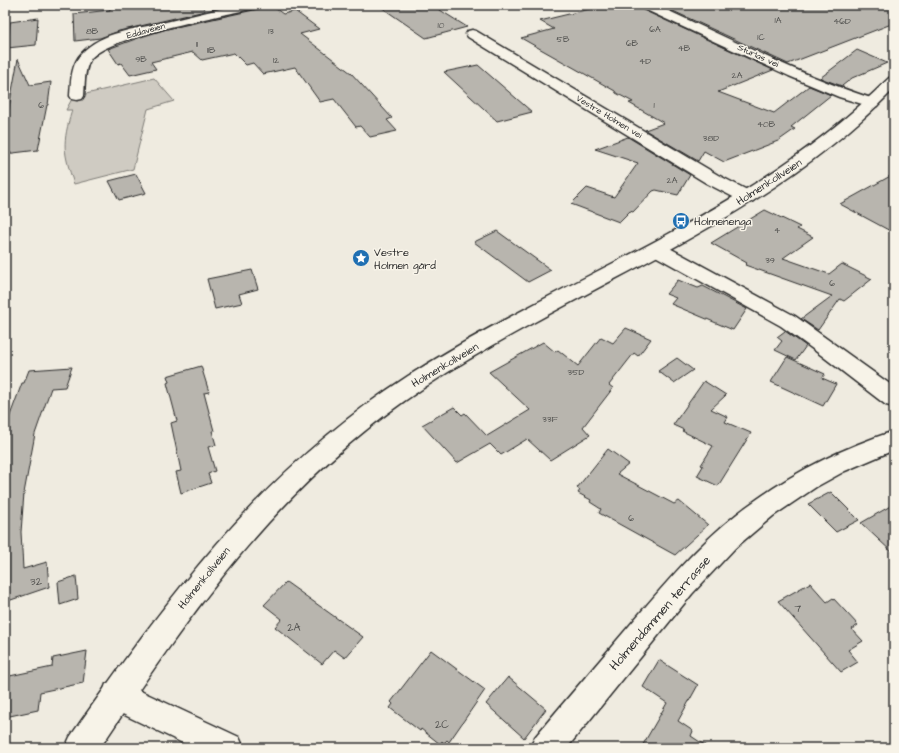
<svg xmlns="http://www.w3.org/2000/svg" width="899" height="753" font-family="'Architects Daughter',sans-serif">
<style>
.green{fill:#cfcbc2;stroke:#7d7b76}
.building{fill:#b8b5ae;stroke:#2b2b2b}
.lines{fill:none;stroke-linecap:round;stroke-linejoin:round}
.minor-casing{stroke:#2b2b2b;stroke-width:3}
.major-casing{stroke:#2b2b2b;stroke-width:3}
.minor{fill:#f7f3e8;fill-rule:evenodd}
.major{fill:#f7f3e8;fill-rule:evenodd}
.labels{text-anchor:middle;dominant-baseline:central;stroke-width:3;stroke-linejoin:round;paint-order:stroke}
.number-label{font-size:9px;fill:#4e4e4c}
.far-street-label{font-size:9px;fill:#2b2b2b;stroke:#f7f3e8}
.street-label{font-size:11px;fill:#2b2b2b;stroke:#f7f3e8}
.poi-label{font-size:11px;fill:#2b2b2b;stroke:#f7f3e8;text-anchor:start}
.near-number-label{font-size:11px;fill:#4e4e4c}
.near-street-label{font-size:13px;fill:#2b2b2b;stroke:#f7f3e8}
</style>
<rect width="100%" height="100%" fill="#efebe0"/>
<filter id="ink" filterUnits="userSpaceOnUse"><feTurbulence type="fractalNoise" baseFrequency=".025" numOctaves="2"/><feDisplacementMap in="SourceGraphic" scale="8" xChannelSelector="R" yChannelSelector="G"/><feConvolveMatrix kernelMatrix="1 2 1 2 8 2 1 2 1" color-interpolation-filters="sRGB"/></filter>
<g filter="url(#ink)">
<path class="green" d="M154 78 174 101 148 109 133 169 74 184C63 151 62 144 72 110H66L73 97Z"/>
<g class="building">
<path d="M109 5H203L205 11 119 31 100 38 75 41 74 14 110 10Z"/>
<path d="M378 5H432L467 27 426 38Z"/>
<path d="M606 5H639L641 9 773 70 718 92 774 113 809 86 831 95 791 127 795 129 778 141 724 162 704 151 698 161 645 130 664 123 629 103 633 102 616 93 615 91 521 38 554 29 540 21Z"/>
<path d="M660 5H894V23L788 64Z"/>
<path d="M272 6 283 14 295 11 319 29 300 34 351 73 392 118 387 120 397 131 370 137 360 126 356 127 334 99 320 102 295 67 263 74 253 63 246 65 234 53 202 60 193 52 151 62 156 69 130 75 121 63 118 64 108 49 141 37 167 29Z"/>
<path d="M38 18 36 45 7 48 10 22Z"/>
<path d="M857 50 887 63 852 78 842 86 820 78Z"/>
<path d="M18 59 30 85 51 82 48 105H47L38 150 5 154V123H6Z"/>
<path d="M478 65 532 112 497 121 444 72Z"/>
<path d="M628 137 690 175 678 195 656 190 653 191 633 212 630 211 619 222 571 204 587 188 614 197 638 163 595 149Z"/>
<path d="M136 174 146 193 119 200 109 181Z"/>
<path d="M894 174V233L840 204Z"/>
<path d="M765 210 800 227 797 229 813 237 783 258 829 274 842 264 872 279 844 301 840 299 818 330 801 319 832 296 745 265 747 263 711 243Z"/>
<path d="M497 231 537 260 551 270 528 282 474 242Z"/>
<path d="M252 270 258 289 239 294 242 303 215 309 207 279Z"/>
<path d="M678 280 698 288 703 286 747 309 733 330 671 304 676 298 666 294Z"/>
<path d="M626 328 651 339 638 356 634 353 609 385 613 388 583 427 590 435 550 460 527 439 501 455 490 444 457 463 422 425 454 407 462 415 465 413 487 436 530 410 489 372 543 342 555 352 558 350 578 366 601 337 613 343Z"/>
<path d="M785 331 806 346 796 360 775 350 782 341 777 337Z"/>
<path d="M787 357 825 374 822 378 836 384 823 406 771 382Z"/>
<path d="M677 358 693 370 674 383 658 371Z"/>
<path d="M201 366 209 392 204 393 214 431H212L216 445 208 447 215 471 208 474 211 483 181 493 176 472 181 471 171 423 177 421 167 383 169 382 167 376Z"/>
<path d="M72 367 65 387 51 388 35 434 24 493 21 532 23 569 47 562 49 587 5 602V429L22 383H24L29 370Z"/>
<path d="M704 381 726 395 711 409 728 417 725 422 751 433 718 486 697 476 703 466 701 465 713 446 682 431 684 430 673 425Z"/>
<path d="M608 449 629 464 617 474 674 504 679 501 708 525 675 555 599 513 601 509 590 502 591 500 578 493 580 490 577 488Z"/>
<path d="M831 492 859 520 836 532 808 504Z"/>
<path d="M894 504V554L861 523Z"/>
<path d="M76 576 78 599 60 605 58 582Z"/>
<path d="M286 582 363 637 345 658 334 650 322 664 275 627 282 619 264 605Z"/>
<path d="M810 583 827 602 833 598 858 625 852 629 863 641 848 650 858 662 841 672 778 601Z"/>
<path d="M431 650 485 690 449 742 447 740 444 743 442 741 440 744 421 729 420 731 390 708 393 704 391 702Z"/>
<path d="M87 651 83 683 40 692 38 710 5 717V677L52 667 53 658Z"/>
<path d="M659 660 698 685 678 721 693 731 691 736 709 748H641L667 703 643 687Z"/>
<path d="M508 677 546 709 524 738 486 704Z"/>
</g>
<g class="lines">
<g class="minor-casing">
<g id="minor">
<path d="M236 5H257L255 8C225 15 104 37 90 60 84 70 85 85 84 96L82 99 77 100 72 99 70 96C71 81 71 64 82 53 101 32 136 29 162 23 187 17 211 11 236 5Z"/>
<path d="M640 5H656C728 38 801 76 877 100L879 103 877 106 872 107 839 97 789 76 642 8Z"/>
<path d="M472 30 476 31 718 175 753 193 756 197 753 201 747 202 741 201 706 183 468 37 466 34 468 31Z"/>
<path d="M657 243 664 245 795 316 894 387V407L886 405 821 355 781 326 650 253 648 249 650 245Z"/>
<path d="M894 431V450L845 471 816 487 773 516 735 548 692 594 567 748H530L535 737C568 697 602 658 635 619 672 576 709 532 756 500 798 470 845 447 894 431Z"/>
<path d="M117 680 239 737 244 748H193L106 706 102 695 106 684Z"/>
</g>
</g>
<g class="major-casing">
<path id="major" d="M894 77V89C763 224 579 285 425 387 283 480 192 610 100 748H65L70 737C168 597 262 470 408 376 569 273 751 216 889 78Z"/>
</g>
<use href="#minor" class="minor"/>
<use href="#major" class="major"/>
</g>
</g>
<defs>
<g id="bus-disc" transform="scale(0.9)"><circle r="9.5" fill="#1f6fb2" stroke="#f7f3e8"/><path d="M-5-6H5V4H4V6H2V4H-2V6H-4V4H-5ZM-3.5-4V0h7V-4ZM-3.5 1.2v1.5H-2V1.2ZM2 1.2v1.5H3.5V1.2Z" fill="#fff"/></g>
<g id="sight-disc" transform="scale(0.9)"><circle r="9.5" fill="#1f6fb2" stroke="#f7f3e8"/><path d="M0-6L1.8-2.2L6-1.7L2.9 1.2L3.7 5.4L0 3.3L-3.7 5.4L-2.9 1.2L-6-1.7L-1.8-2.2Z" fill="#fff"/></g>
</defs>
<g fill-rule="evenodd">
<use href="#bus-disc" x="681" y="221"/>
<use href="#sight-disc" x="361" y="258"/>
</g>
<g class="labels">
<g class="number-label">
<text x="778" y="20">1A</text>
<text x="842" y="21">46D</text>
<text x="441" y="25">10</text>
<text x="655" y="29">6A</text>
<text x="92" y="31">8B</text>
<text x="271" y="31">13</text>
<text x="761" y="37">1C</text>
<text x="563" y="39">5B</text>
<text x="632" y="43">6B</text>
<text x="197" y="44">11</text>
<text x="684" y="48">4B</text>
<text x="211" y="50">11B</text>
<text x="141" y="59">9B</text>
<text x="276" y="60">12</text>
<text x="645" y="61">4D</text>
<text x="737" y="75">2A</text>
<text x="41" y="105">6</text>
<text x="654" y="105">1</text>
<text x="766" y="124">40B</text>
<text x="711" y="138">38D</text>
<text x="672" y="180">2A</text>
<text x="777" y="230">4</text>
<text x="770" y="260">39</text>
<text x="832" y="283">6</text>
<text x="576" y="372">35D</text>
<text x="550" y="419">33F</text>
<text x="631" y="518">6</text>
</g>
<g class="far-street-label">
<text transform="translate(146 31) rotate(-15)">Eddaveien</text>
<text transform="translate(758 56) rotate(24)">Sturlas vei</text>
<text transform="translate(609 117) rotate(31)">Vestre Holmen vei</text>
</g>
<g class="street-label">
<text transform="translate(769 182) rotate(-33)">Holmenkollveien</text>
<text transform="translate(445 365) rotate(-31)">Holmenkollveien</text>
<text transform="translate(204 578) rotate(-51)">Holmenkollveien</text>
</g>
<g class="poi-label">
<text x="694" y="221">Holmenenga</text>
<text x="374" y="252">Vestre<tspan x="374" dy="13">Holmen gård</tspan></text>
</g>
<g class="near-number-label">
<text x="36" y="581">32</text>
<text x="798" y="608">7</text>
<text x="294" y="627">2A</text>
<text x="442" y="724">2C</text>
</g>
<g class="near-street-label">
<text transform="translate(660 613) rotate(-49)">Holmendammen terrasse</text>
</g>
</g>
<rect width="899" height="753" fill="none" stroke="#f7f3e8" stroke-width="20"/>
<rect x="10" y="10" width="879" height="733" fill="none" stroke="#2b2b2b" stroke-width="1.5" filter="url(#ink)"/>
</svg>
